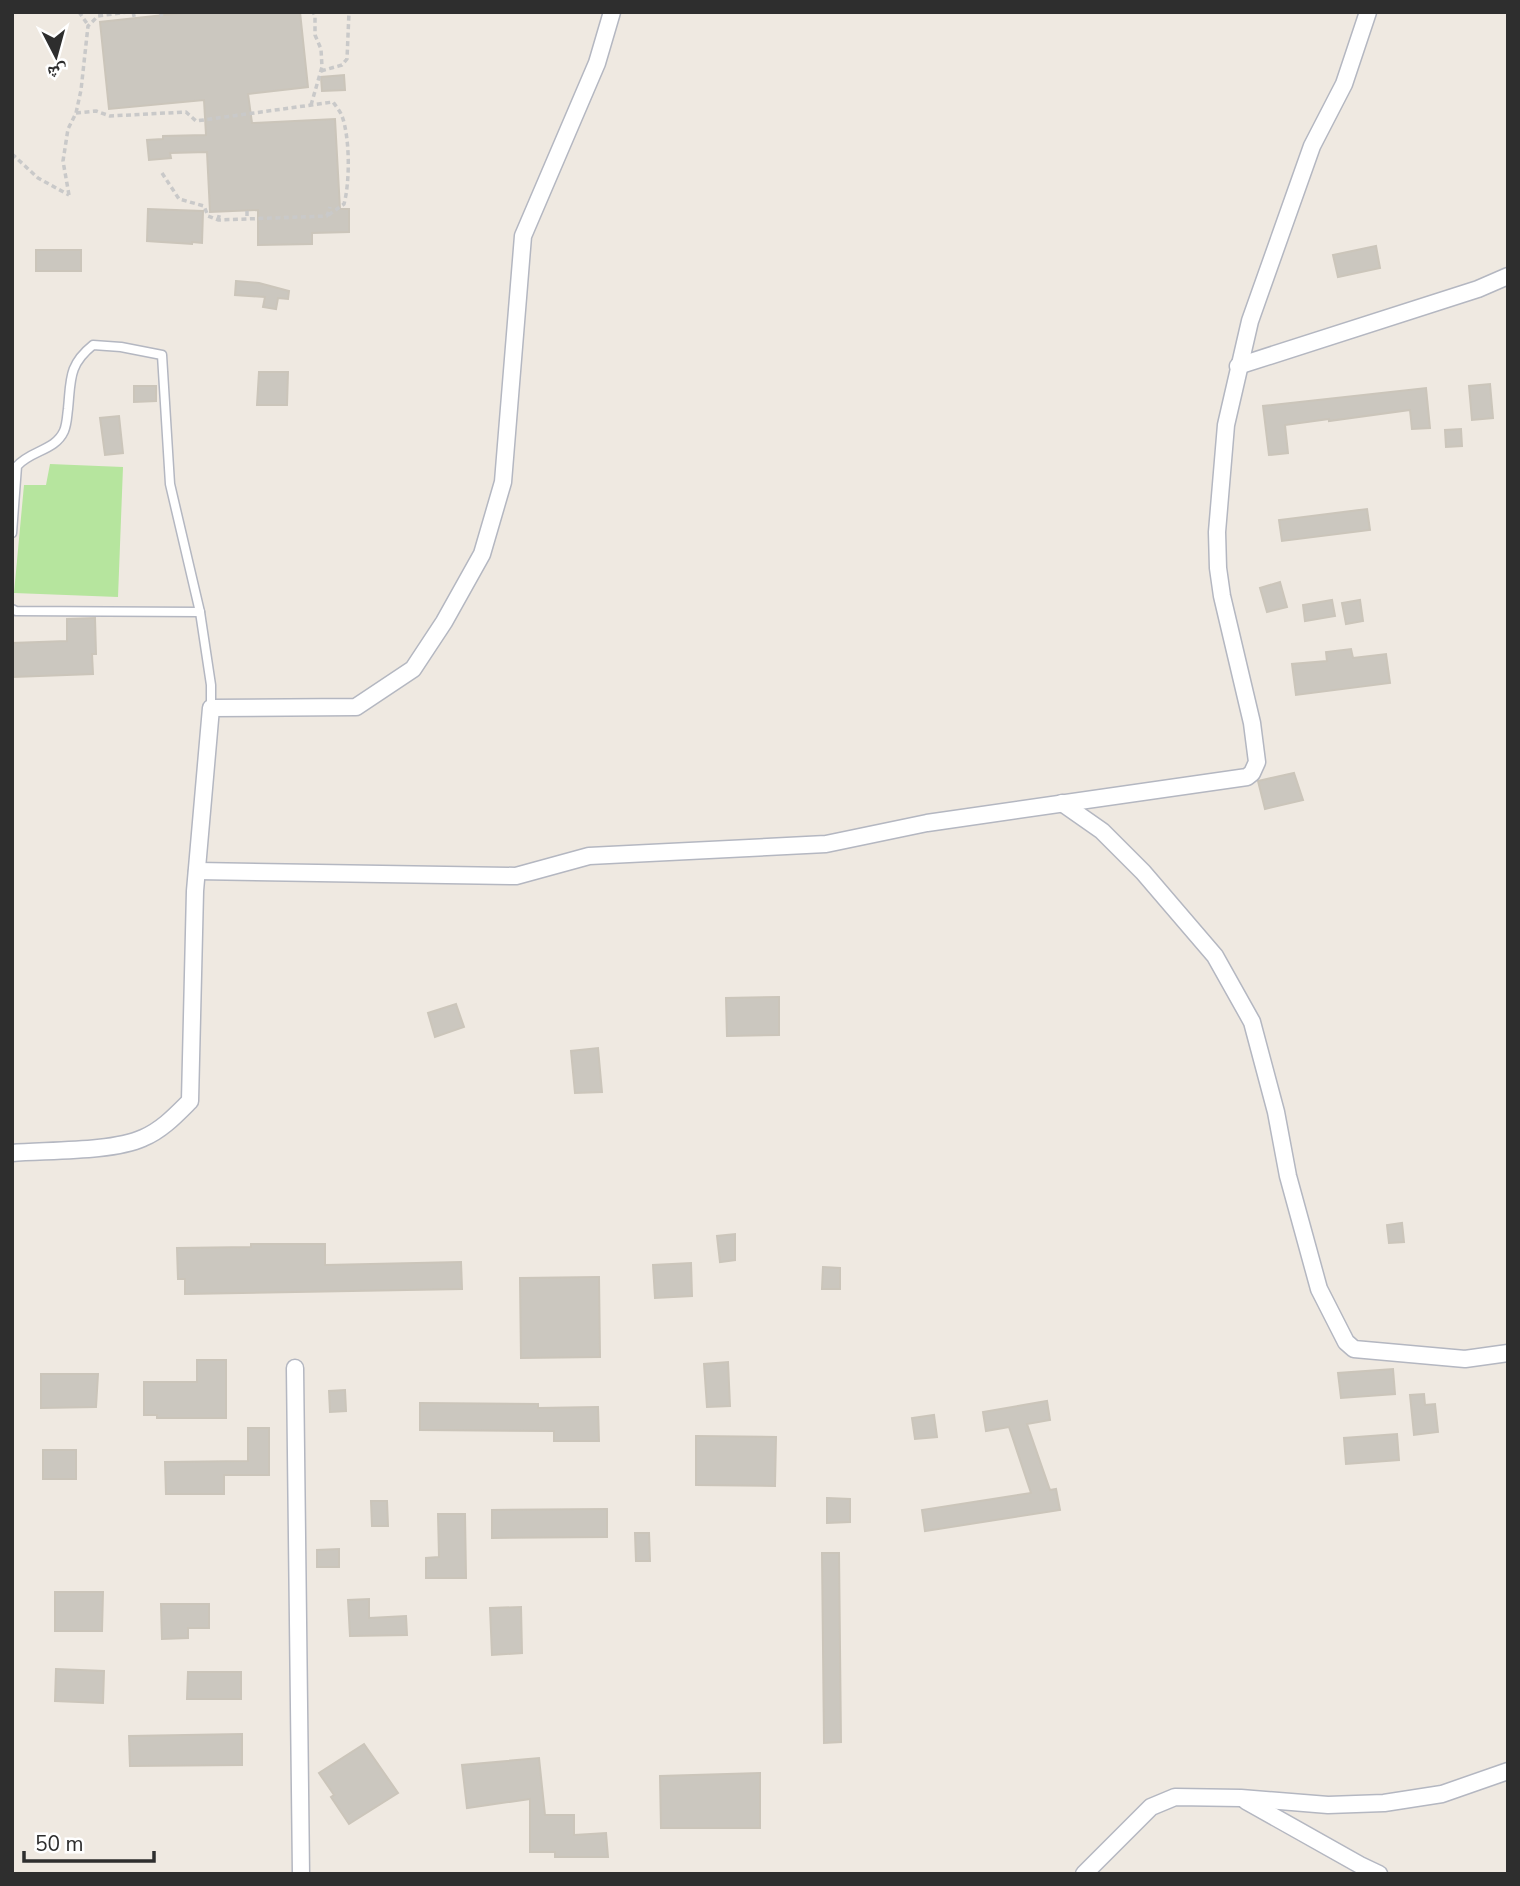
<svg xmlns="http://www.w3.org/2000/svg" width="1520" height="1886" font-family="'Nunito Sans','Noto Naskh Arabic',sans-serif">
<style>
.green{fill:#b6e59e}
.building{fill:#cbc7bf;stroke:#cbc5ba;stroke-width:2}
.lines{fill:none;stroke-linecap:round;stroke-linejoin:round}
.lane-casing{stroke:#b4b7c1;stroke-width:11}
.street-casing{stroke:#b4b7c1;stroke-width:19}
.path{stroke:#c9c9c9;stroke-width:3.5;stroke-dasharray:5 3.5;stroke-linecap:butt}
.lane{stroke:#fff;stroke-width:8}
.street{stroke:#fff;stroke-width:16}
</style>
<rect width="100%" height="100%" fill="#efe9e1"/>
<path class="green" d="M50 464 123 467 118 597 14 593 24 485H46Z"/>
<g class="building">
<path d="M192 12H300L308 87 248 94 252 123 335 119 340 209H349V232L312 233V244L258 245V210L210 212 207 152 170 153 171 158 149 160 147 140 163 139V136L206 135 204 100 109 109 100 22Z"/>
<path d="M344 75 345 90 322 91 321 77Z"/>
<path d="M148 209 203 211 202 243 192 242V244L147 241Z"/>
<path d="M1376 246 1380 268 1338 277 1333 255Z"/>
<rect x="36" y="250" width="45" height="21"/>
<path d="M236 281 259 283 289 291 288 299 278 298 276 309 263 307 265 297 235 295Z"/>
<path d="M259 372H288L287 405H257Z"/>
<path d="M1490 384 1493 418 1472 420 1469 386Z"/>
<path d="M134 386H156V401L134 402Z"/>
<path d="M1426 388 1430 428 1412 429 1410 410 1329 421V419L1285 425 1288 453 1269 455 1263 406Z"/>
<path d="M119 416 123 453 105 455 100 418Z"/>
<path d="M1461 429 1462 446 1446 447 1445 430Z"/>
<path d="M1367 509 1370 530 1282 541 1279 520Z"/>
<path d="M1280 582 1287 607 1267 612 1260 588Z"/>
<path d="M1332 600 1335 616 1305 621 1303 605Z"/>
<path d="M1360 600 1363 621 1346 624 1342 603Z"/>
<path d="M95 618 96 654H92L93 674 13 677 12 643 67 641V619Z"/>
<path d="M1351 649 1353 658 1386 654 1390 683 1296 695 1292 664 1327 661 1326 652Z"/>
<path d="M1294 773 1303 800 1265 809 1258 781Z"/>
<path d="M779 997V1035L727 1036 726 998Z"/>
<path d="M456 1004 464 1027 435 1037 428 1013Z"/>
<path d="M598 1048 602 1092 575 1093 571 1051Z"/>
<path d="M1402 1223 1404 1242 1389 1243 1387 1225Z"/>
<path d="M735 1234V1260L720 1262 717 1236Z"/>
<path d="M251 1244H325V1265L461 1262 462 1289 185 1294V1279H178L177 1248 251 1247Z"/>
<path d="M691 1263 692 1296 655 1298 653 1265Z"/>
<path d="M823 1267 840 1268V1289H822Z"/>
<path d="M599 1277 600 1357 521 1358 520 1278Z"/>
<path d="M197 1360H226V1418H157V1415H144V1382H197Z"/>
<path d="M728 1362 730 1406 707 1407 704 1364Z"/>
<path d="M1393 1369 1395 1394 1341 1398 1338 1373Z"/>
<path d="M41 1374H98L96 1407 41 1408Z"/>
<path d="M345 1390 346 1411 330 1412 329 1391Z"/>
<path d="M1424 1394 1425 1405 1435 1404 1438 1432 1414 1435 1410 1395Z"/>
<path d="M1047 1401 1050 1420 1027 1424 1050 1490 1056 1489 1060 1510 925 1531 922 1510 1031 1493 1009 1427 986 1431 983 1412Z"/>
<path d="M420 1403 538 1404V1408L598 1407 599 1441H554V1431L420 1430Z"/>
<path d="M934 1415 937 1437 915 1439 912 1418Z"/>
<path d="M248 1428H269V1475H224V1494H166L165 1462 248 1461Z"/>
<path d="M1397 1434 1399 1460 1346 1464 1344 1438Z"/>
<path d="M696 1436 776 1437 775 1486 696 1485Z"/>
<rect x="43" y="1450" width="33" height="29"/>
<path d="M827 1498 850 1499V1522L827 1523Z"/>
<path d="M371 1501H387L388 1526H372Z"/>
<path d="M607 1509V1537L492 1538V1510Z"/>
<path d="M438 1514H465L466 1578H426V1558L439 1557Z"/>
<path d="M635 1533H649L650 1561H636Z"/>
<path d="M339 1549V1567H317V1550Z"/>
<path d="M822 1553H839L841 1742 824 1743Z"/>
<path d="M55 1592H103L102 1631H55Z"/>
<path d="M369 1599V1618L406 1616 407 1635 350 1636 348 1600Z"/>
<path d="M161 1604H209V1628H188V1638L162 1639Z"/>
<path d="M521 1607 522 1653 492 1655 490 1608Z"/>
<path d="M56 1669 104 1671 103 1703 55 1701Z"/>
<path d="M188 1672H241V1699H187Z"/>
<path d="M242 1734V1765L130 1766 129 1736Z"/>
<path d="M364 1744 398 1793 349 1824 331 1797 334 1795 319 1773Z"/>
<path d="M539 1758 545 1815H574V1835L606 1833 608 1857H555V1852H530V1799L467 1808 462 1765Z"/>
<path d="M760 1773V1828H661L660 1776Z"/>
</g>
<g class="lines">
<g class="lane-casing">
<g id="lane">
<path d="M12 533 17 466C31 450 55 451 64 431 67 424 67 416 68 409 71 380 68 365 93 345L121 347 162 355 170 484 200 612 211 685V708"/>
<path d="M12 609 16 611 200 612"/>
</g>
</g>
<g class="street-casing">
<g id="street">
<path d="M1238 366 1478 289 1508 276"/>
<path d="M1062 803 1102 831 1143 872 1215 956 1252 1022 1276 1112 1288 1176 1319 1289 1346 1342 1354 1349 1465 1359 1508 1353"/>
<path d="M197 871 516 876 589 856 826 844 927 823 1247 777 1252 773 1257 762 1252 723 1222 596 1218 568 1217 532 1226 425 1250 321 1312 146 1344 84 1368 12"/>
<path d="M12 1153C48 1150 112 1152 143 1138 162 1130 176 1115 190 1101L195 891 211 708 356 707 413 669 444 622 482 554 503 482 523 236 597 63 612 12"/>
<path d="M295 1368 301 1874"/>
<path d="M1246 1801 1360 1865 1379 1874"/>
<path d="M1084 1874 1151 1807 1175 1797 1241 1798 1328 1805 1384 1803 1442 1794 1508 1771"/>
</g>
</g>
<g class="path">
<path d="M79 12 88 25"/>
<path d="M133 12 135 20"/>
<path d="M160 12 162 17"/>
<path d="M187 12V13"/>
<path d="M321 71 342 65 347 59 349 12"/>
<path d="M311 105 322 67 321 49 315 35V16L313 12"/>
<path d="M76 113 96 111 110 116 186 112 196 121 333 102C336 106 340 111 342 116 350 138 350 182 344 204L327 216"/>
<path d="M12 154 38 178 69 195"/>
<path d="M162 173 179 199 204 206 208 216 218 220 327 216 330 207"/>
<path d="M69 195 63 161 68 129 76 113 81 90 88 26 98 16 128 12"/>
<path d="M247 211V219"/>
<path d="M218 220 220 212"/>
</g>
<use href="#lane" class="lane"/>
<use href="#street" class="street"/>
</g>
<rect width="1520" height="1886" fill="none" stroke="#2e2e2e" stroke-width="28"/>
<g transform="translate(56 56) rotate(174)" stroke="#ffffff" stroke-width="5" paint-order="stroke">
<path d="M0-5L12 26L0 18L-12 26Z" fill="#2e2e2e"/>
<text y="-10" font-size="19" font-weight="bold" text-anchor="middle" fill="#2e2e2e">ش</text>
</g>
<path d="M24 1851v10h130v-10" fill="none" stroke="#2e2e2e" stroke-width="3.5"/>
<text x="35" y="1851" font-size="21" fill="#2e2e2e" stroke="#ffffff" stroke-width="5" paint-order="stroke">50 m</text>
</svg>
